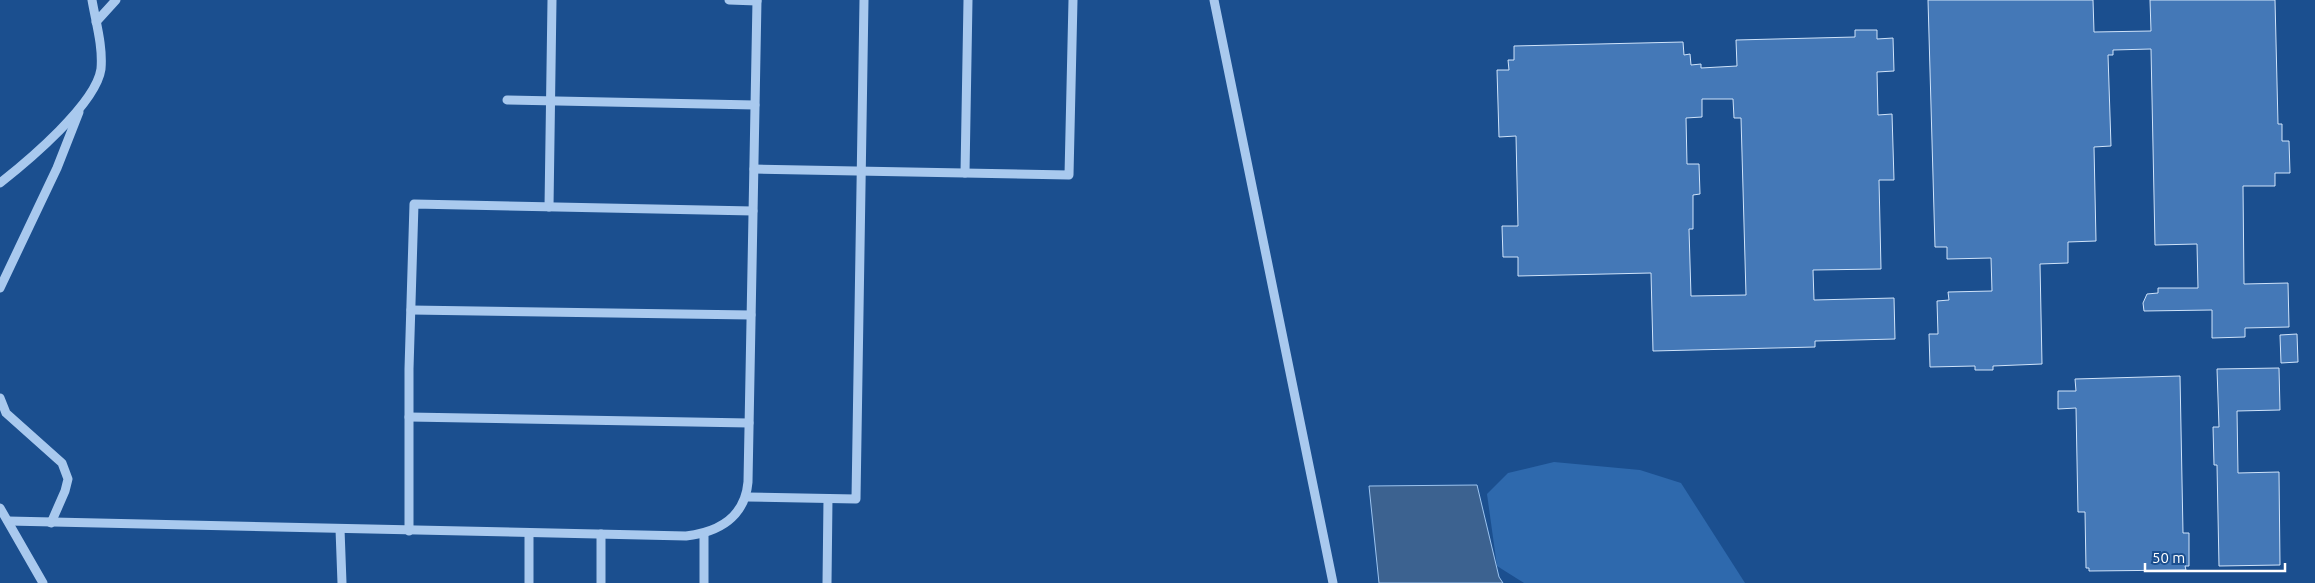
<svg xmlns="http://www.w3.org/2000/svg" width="2315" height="583" font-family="Ubuntu,sans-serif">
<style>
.green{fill:#2e69ad}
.water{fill:#3c6290;stroke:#9cc4f0}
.building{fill:#4478b7;stroke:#cfe3fa;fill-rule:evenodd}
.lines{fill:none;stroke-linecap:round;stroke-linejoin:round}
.minor{stroke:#a9c9ee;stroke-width:9}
</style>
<rect width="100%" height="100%" fill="#1b4f8f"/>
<path class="green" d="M1554 462 1640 470 1681 483 1745 583H1524L1497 566 1487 494 1508 473Z"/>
<path class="water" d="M1477 485 1499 577 1503 583H1379L1369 486Z"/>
<g class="building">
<path d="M1928 0H2093L2094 32 2151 31 2150 0H2275L2278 124H2282V141H2289L2290 173H2275V186H2243L2244 284 2288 283 2289 327 2245 328V337L2212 338V310L2144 311 2143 303 2147 294 2158 293V288H2198L2197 244 2155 245 2151 49 2113 50V55H2108L2111 146 2094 147 2096 241 2068 242V263L2040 264 2042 364 1993 366V370H1975V366L1930 367 1929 334H1938L1937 301 1949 300 1948 292 1992 291 1991 258 1947 259V247H1935Z"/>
<path d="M1855 30H1877V39L1893 38 1894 71 1877 72 1878 115 1892 114 1894 180H1879L1881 269 1813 270 1814 300 1894 298 1895 339 1815 341V347L1653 351 1651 273 1518 276V257H1503L1502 226H1518L1516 136 1499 137 1497 70H1509L1508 60H1514V46L1683 42 1684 55 1690 54 1691 65 1701 64V68L1737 66 1736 40 1855 37ZM1702 99H1733L1734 118H1741L1746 295 1691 296 1689 229H1693V195L1700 194 1699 164H1687L1686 118 1702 117Z"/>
<path d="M2297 334 2298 362 2281 363 2280 335Z"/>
<path d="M2279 368 2280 410 2237 411 2238 473 2279 472 2280 565 2219 566 2217 465H2214L2213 427H2219L2217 369Z"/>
<path d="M2180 376 2183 533H2189V566H2185L2186 570 2089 571V568H2086L2085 512H2078L2076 408 2058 409V391H2076L2075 379Z"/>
</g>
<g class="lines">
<g class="minor">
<path d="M729 0 757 1"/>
<path d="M1214 0 1333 583"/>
<path d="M96 22 116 0"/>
<path d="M507 100 755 105"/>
<path d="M754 169 1069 175 1073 0"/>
<path d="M965 173 968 0"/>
<path d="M0 183C28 161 96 104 101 69 103 46 96 23 92 0"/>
<path d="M549 207 552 0"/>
<path d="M0 288 57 168 79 112"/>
<path d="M411 310 751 315"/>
<path d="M0 398 6 413 62 463 68 479 65 491 51 523"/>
<path d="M409 417 749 423"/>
<path d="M747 497 856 499 864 0"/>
<path d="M0 508 43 583"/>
<path d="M8 521 686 536C719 532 745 517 748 482L757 0"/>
<path d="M340 529 342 583"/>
<path d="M409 531V369L414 204 753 211"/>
<path d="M529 533V583"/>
<path d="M601 583V534"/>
<path d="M704 583V534"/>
<path d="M827 583 828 499"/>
</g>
</g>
<path d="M2145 563v8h140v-8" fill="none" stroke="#ffffff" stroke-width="2.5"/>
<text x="2152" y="563" font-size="15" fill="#ffffff" stroke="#1b4f8f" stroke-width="4" paint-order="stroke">50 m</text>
</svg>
